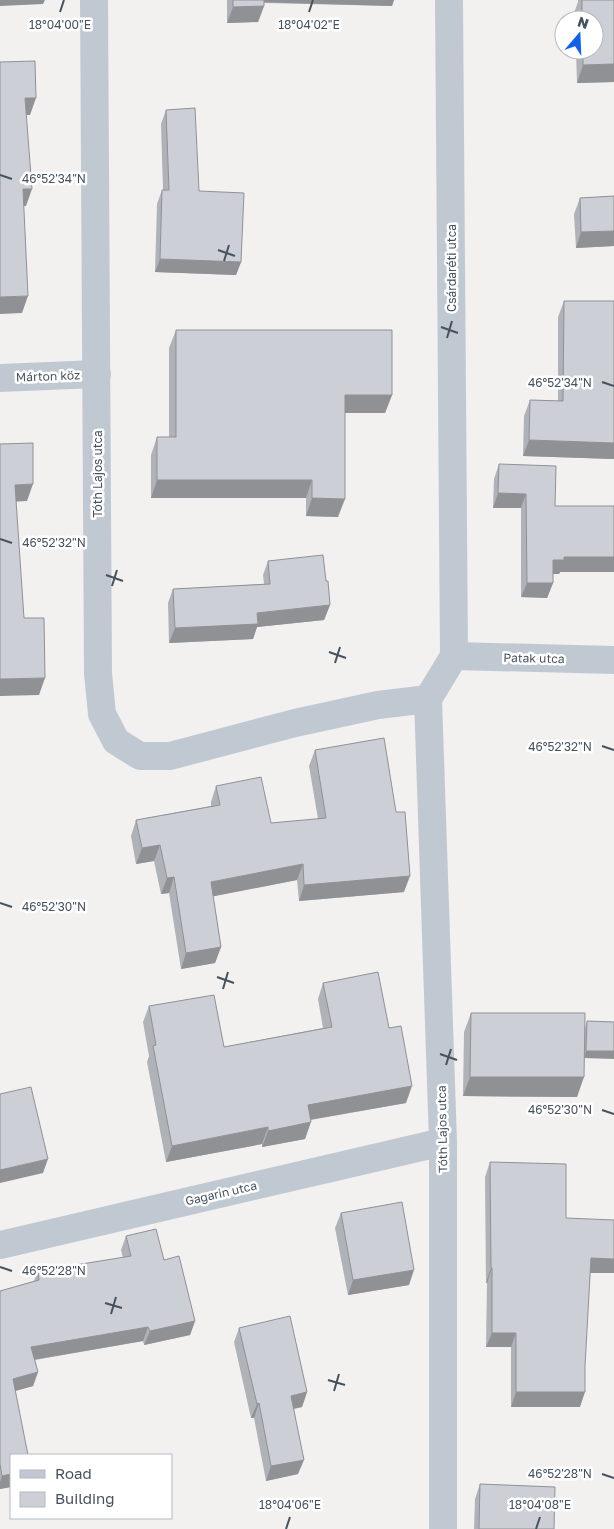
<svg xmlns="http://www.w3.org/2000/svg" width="614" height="1529" font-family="'Golos Text',sans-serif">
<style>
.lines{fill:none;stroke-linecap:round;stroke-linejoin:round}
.minor{stroke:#c0c9d2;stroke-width:28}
.wall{fill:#afb2b7}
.shaded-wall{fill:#8f9195}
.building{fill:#cccfd5;stroke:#8f9195}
.ticks{fill:none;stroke:#47525e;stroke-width:2}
.labels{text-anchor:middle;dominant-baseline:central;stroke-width:5;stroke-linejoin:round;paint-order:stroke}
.street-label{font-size:12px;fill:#47525e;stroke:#fff}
.ticks-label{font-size:12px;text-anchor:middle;fill:#47525e;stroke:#fff;stroke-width:5;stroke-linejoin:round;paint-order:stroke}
</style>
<rect width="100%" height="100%" fill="#f3f0f0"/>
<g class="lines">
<g class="minor">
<path d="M94 0 98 673 102 714 116 741 140 756H170L295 723 378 705 428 699"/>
<path d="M449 0 454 656"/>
<path d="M0 378 97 374"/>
<path d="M454 656 614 660"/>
<path d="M0 1245 443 1142"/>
<path d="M443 1529V1142L428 699 454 656"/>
</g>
</g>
<g class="wall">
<path d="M227 0H394L392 6 264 3V6L258 22 227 23Z"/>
<path d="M578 0H614V82L577 83 576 50H594V20H575L574 13 578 2Z"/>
<path d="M166 110 199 191 241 262 236 275 155 272 157 204 162 190H163L161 124Z"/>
<path d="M614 196V246L576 248 574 214 580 198Z"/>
<path d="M564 301H614V459L523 456 524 416 530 400 558 401V317Z"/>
<path d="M176 330 392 395 385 413H345L338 517 306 516V498H151V455L157 437H169V348Z"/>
<path d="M499 464 555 506H614V572H560L559 574H553V583L547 598 521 597V508H493L494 479Z"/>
<path d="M268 561 326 581 330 605 324 620 257 627 253 639 169 643 168 603 173 589 264 584 263 575Z"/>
<path d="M315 750 404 892 299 901 297 880 213 896 221 947 215 963 181 969 169 893 161 894 154 861 136 864 131 836 136 820 211 806V802L216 786 271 823 318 819 309 766Z"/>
<path d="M323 983 389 1028 406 1103 311 1120 305 1139 262 1147V1144L166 1162 147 1062 149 1056 143 1022 149 1006 224 1047 323 1028 318 999Z"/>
<path d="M471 1013 585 1028 587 1021 614 1022 584 1058 577 1097 463 1096 464 1032Z"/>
<path d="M490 1162 566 1218 614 1273H590L580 1407H511V1347H486L487 1283H486L485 1177Z"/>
<path d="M341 1213 409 1285 348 1295 335 1228Z"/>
<path d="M126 1236 164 1260 195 1321 190 1335 144 1345 143 1341 35 1360 38 1372 33 1386 15 1391 11 1455V1487L0 1489V1291L34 1281 38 1271 123 1258 121 1250Z"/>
<path d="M239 1328 307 1392 302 1407 294 1409 298 1474 266 1481 254 1418H251L234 1342Z"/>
<path d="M480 1484 554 1529H474L475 1499Z"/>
</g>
<g class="shaded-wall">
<path d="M0 0H45L43 4 0 6Z"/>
<path d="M258 0H394L392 6 257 2Z"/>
<path d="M264 6 258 22 227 23 233 7Z"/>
<path d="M614 64V82L577 83 583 65Z"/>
<path d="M25 98H36L30 115H19Z"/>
<path d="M23 189H32L26 206H16Z"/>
<path d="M614 231V246L576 248 581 232Z"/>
<path d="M160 259 241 262 236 275 155 272Z"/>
<path d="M28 296 22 313 0 314V297Z"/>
<path d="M345 395H392L385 413H339Z"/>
<path d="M529 440 614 443V459L523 456Z"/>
<path d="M157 480H312L306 498H151Z"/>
<path d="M33 484 27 501 9 502 15 485Z"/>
<path d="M498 493 526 494 521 508H493Z"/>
<path d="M312 498 345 499 338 517 306 516Z"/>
<path d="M564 557H614V572H560L559 574H548L553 560Z"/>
<path d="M527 583H553L547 598 521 597Z"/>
<path d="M330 605 324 620 257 627 253 639 169 643 175 628 257 613Z"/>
<path d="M45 678 39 695 0 696V679Z"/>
<path d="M160 845 154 861 136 864 142 848Z"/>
<path d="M303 864 297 880 205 898 211 882Z"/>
<path d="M410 876 404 892 299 901 304 885Z"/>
<path d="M174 877 169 893 161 894 167 878Z"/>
<path d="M221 947 215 963 181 969 186 953Z"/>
<path d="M586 1051H614V1059L584 1058Z"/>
<path d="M470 1077H584L577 1097 463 1096Z"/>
<path d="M412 1086 406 1103 302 1121 308 1105Z"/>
<path d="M311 1122 305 1139 262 1147 268 1131Z"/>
<path d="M268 1127 262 1144 166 1162 172 1146Z"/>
<path d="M48 1159 43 1173 0 1183V1170Z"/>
<path d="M591 1258 614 1259V1273H585Z"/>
<path d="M491 1268H492L487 1283H486Z"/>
<path d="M414 1270 409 1285 348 1295 353 1280Z"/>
<path d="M195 1321 190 1335 144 1345 150 1331Z"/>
<path d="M148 1327 143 1341 26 1361 31 1347Z"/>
<path d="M492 1333H516L511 1347H486Z"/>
<path d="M38 1372 33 1386 8 1393 13 1379Z"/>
<path d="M307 1392 302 1407 286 1410 291 1396Z"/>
<path d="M516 1392H585L580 1407H511Z"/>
<path d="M259 1403 254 1418H251L257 1404Z"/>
<path d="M304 1460 298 1474 266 1481 271 1466Z"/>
<path d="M11 1474V1487L0 1489V1482L2 1476Z"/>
</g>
<g class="building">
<path d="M233 0H264V6L233 7Z"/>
<path d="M582 0H614V64L583 65V50H594V20H582Z"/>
<path d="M35 61 36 98H25L32 189H23L28 296 0 297V62Z"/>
<path d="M195 108 199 191 244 193 241 262 160 259 162 190H169L166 110Z"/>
<path d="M614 196V231L581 232 580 198Z"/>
<path d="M564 301H614V443L529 440 530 400 563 401Z"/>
<path d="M176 330H392V395H345V499L312 498V480H157V437H176Z"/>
<path d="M33 443V484L15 485 24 618H44L45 678 0 679V444Z"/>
<path d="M499 464 556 466 555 506H614V557H564V560H553V583H527L526 494 498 493Z"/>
<path d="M323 555 326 581H328L330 605 257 613 258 624 175 628 173 589 270 584 268 561Z"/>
<path d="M384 738 396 812H405L410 876 304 885 303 864 211 882 221 947 186 953 174 877 167 878 160 845 142 848 136 820 220 805 216 786 261 777 271 823 326 818 315 750Z"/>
<path d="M378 972 389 1028 401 1026 412 1086 308 1105 311 1122 268 1131V1127L172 1146 153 1046 156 1045 149 1006 214 995 224 1047 332 1027 323 983Z"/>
<path d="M471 1013H585L584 1077H470Z"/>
<path d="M587 1021 614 1022V1051H586Z"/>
<path d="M31 1087 48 1159 0 1170V1094Z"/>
<path d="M490 1162 566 1164V1218L614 1220V1259L591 1258 585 1366V1392H516V1333H492V1268H491Z"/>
<path d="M402 1202 414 1270 353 1280 341 1213Z"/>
<path d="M156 1229 164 1260 179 1256 195 1321 150 1331 148 1327 31 1347 38 1372 13 1379 28 1455H11V1474L2 1476 0 1464V1291L39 1280 38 1271 131 1256 126 1236Z"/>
<path d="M290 1316 307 1392 291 1396 304 1460 271 1466 259 1403 257 1404 239 1328Z"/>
<path d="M480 1484 555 1487 554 1529H479Z"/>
</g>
<path class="ticks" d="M60 12 64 0M309 12 313 0M0 175 12 179M218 250 235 256M224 261 229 245M441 327 458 333M447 338 452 321M602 382 614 386M0 539 12 543M106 575 123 581M112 586 117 570M329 652 346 658M335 663 340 647M602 746 614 750M0 903 12 907M217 977 234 983M223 989 228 972M440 1054 457 1060M446 1065 451 1049M602 1110 614 1114M0 1267 12 1271M105 1303 122 1308M111 1314 116 1297M328 1380 345 1385M334 1391 339 1374M602 1474 614 1478M286 1529 290 1517M536 1529 540 1517"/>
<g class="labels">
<g class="street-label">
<text transform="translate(451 268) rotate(-90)">Csárdaréti utca</text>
<text transform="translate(48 376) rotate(-2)">Márton köz</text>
<text transform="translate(97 474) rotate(-90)">Tóth Lajos utca</text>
<text transform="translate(534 658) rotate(1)">Patak utca</text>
<text transform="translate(442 1129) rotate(-91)">Tóth Lajos utca</text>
<text transform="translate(221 1193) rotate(-13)">Gagarin utca</text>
</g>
</g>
<g class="ticks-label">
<text x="60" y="29">18°04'00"E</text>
<text x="309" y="29">18°04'02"E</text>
<text x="54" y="183">46°52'34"N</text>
<text x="560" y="387">46°52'34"N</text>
<text x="54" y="547">46°52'32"N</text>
<text x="560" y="751">46°52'32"N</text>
<text x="54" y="911">46°52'30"N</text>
<text x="560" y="1114">46°52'30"N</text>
<text x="54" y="1275">46°52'28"N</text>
<text x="560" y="1478">46°52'28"N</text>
<text x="290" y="1509">18°04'06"E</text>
<text x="540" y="1509">18°04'08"E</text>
</g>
<rect x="10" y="1454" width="162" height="65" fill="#ffffff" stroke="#b5babf"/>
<rect x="20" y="1470" width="25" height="8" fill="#c0c9d2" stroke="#b5babf"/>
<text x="55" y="1479" font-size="15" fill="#47525e">Road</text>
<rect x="20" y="1492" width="25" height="15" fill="#cccfd5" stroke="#b5babf"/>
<text x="55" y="1504" font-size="15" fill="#47525e">Building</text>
<g transform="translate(579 35) rotate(19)"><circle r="24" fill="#ffffff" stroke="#b5babf"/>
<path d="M0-4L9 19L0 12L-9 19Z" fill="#1261eb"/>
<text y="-8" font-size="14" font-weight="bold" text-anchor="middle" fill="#47525e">N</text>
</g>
</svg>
